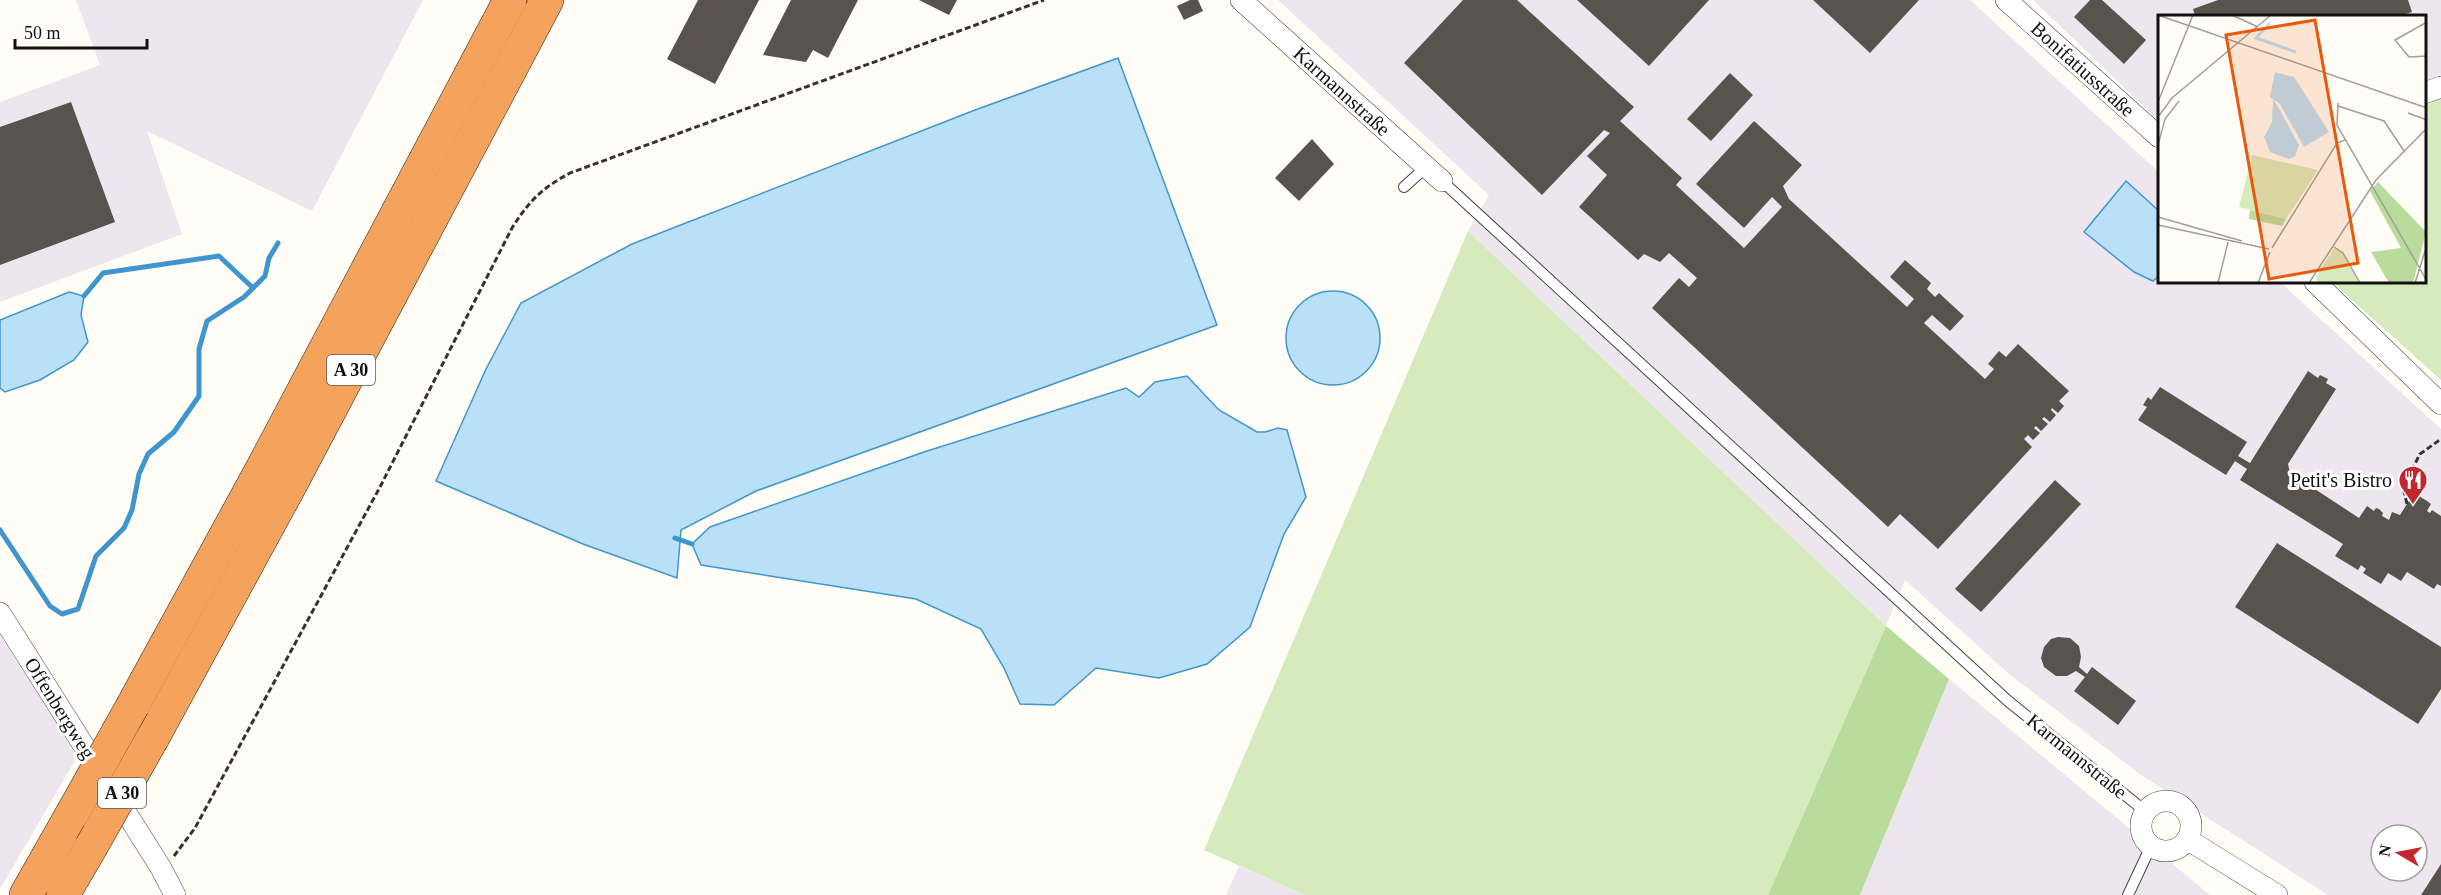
<svg xmlns="http://www.w3.org/2000/svg" width="2441" height="895" font-family="Georgia,serif">
<style>
.industrial{fill:#eee6ef;fill-rule:evenodd}
.green{fill:#d5ebbd}
.forest{fill:#b9dc9c}
.water{fill:#b9e0f7;stroke:#3f96cf;stroke-width:1.5}
.lines{fill:none;stroke-linecap:round;stroke-linejoin:round}
.stream{stroke:#3f96cf;stroke-width:5}
.building{fill:#5a524d}
.lane-casing{stroke:#444;stroke-width:12}
.street-casing{stroke:#444;stroke-width:22}
.highway-casing{stroke:#222;stroke-width:34}
.path{stroke:#333;stroke-width:3;stroke-dasharray:6 3;stroke-linecap:butt}
.lane{stroke:#fff;stroke-width:10}
.street{stroke:#fff;stroke-width:21}
.highway{stroke:#f5a25d;stroke-width:33}
.highway-bridge-casing{stroke:#222;stroke-width:34;stroke-linecap:butt}
.highway-bridge{stroke:#f5a25d;stroke-width:33}
.labels{text-anchor:middle;dominant-baseline:central;stroke-width:6;stroke-linejoin:round;paint-order:stroke}
.shield{fill:#fff;stroke:#585858;stroke-width:1.5}
.shield-label{font-size:18px;font-weight:bold;fill:#111}
.street-label{font-size:20px;fill:#111;stroke:#fff}
.poi-label{font-size:20px;fill:#111;stroke:#fff;text-anchor:end}
.inset-river{fill:none;stroke:#b9e0f7;stroke-width:3}
.inset-road{fill:none;stroke:#a09f9a;stroke-width:1.5}
.view{fill:#e8590c;fill-opacity:0.15;stroke:#e8590c;stroke-width:3}
.inset-edge{fill:none;stroke:#111;stroke-width:3}
</style>
<rect width="100%" height="100%" fill="#fffdf5"/>
<g class="industrial">
<path d="M76 0H423L312 211 147 131 182 234 0 302V102L100 65Z"/>
<path d="M1278 0H1970L2159 172V282H2280L2441 429V895H2328L2141 775 2008 673 1905 580 1886 626 1468 231 1489 195ZM2381 835H2417V871H2381Z"/>
<path d="M2033 0H2441V95L2425 101 2424 16H2159V121Z"/>
<path d="M0 628 77 757 0 889Z"/>
<path d="M1949 679 2210 895H1860Z"/>
<path d="M1239 866 1305 895H1226Z"/>
</g>
<g class="green">
<path d="M2441 95V380L2332 282H2424L2425 101Z"/>
<path d="M1468 231 1886 626 1768 895H1305L1204 850Z"/>
</g>
<path class="forest" d="M1886 626 1949 679 1860 895H1768Z"/>
<g class="water">
<path d="M1118 58 1217 325 756 491 681 530 677 578 583 544 436 481 486 369 521 303 632 244 975 110Z"/>
<path d="M2126 181 2159 211V276L2153 281 2134 272 2084 232Z"/>
<circle cx="1333" cy="338" r="47"/>
<path d="M69 292 84 296 81 315 88 342 74 360 40 380 5 392 0 388V320Z"/>
<path d="M1187 376 1219 410 1257 432H1265L1278 428 1287 430 1306 497 1284 534 1250 627 1207 664 1159 678 1096 668 1054 705 1020 704 1004 668 981 629 916 599 701 565 692 544 710 527 924 452 1126 388 1139 397 1155 382Z"/>
</g>
<g class="lines">
<g class="stream">
<path d="M84 296 103 273 219 256 253 288"/>
<path d="M0 530 50 606 62 614 78 609 96 556 124 528 132 510 139 474 148 454 174 432 199 396V349L207 321 244 297 265 276 269 258 278 243"/>
<path d="M675 538 692 544"/>
</g>
</g>
<g class="building">
<path d="M698 0H759L715 84 667 59Z"/>
<path d="M791 0H858L828 58 813 50 806 62 763 55Z"/>
<path d="M919 0H957L949 15Z"/>
<path d="M1190 0H1198L1203 11 1184 20 1177 6Z"/>
<path d="M1463 0H1517L1634 107 1620 121 1682 178 1676 185 1744 248 1782 207 1772 197 1744 228 1696 184 1754 121 1802 165 1783 186 1789 199 1907 307 1914 299 1890 277 1905 260 1931 283 1927 289 1935 297 1939 293 1964 316 1950 331 1932 315 1924 323 1985 379 1994 369 1988 364 1999 351 2006 357 2018 344 2069 391 2059 401 2064 406 2058 413 2052 408 2051 410 2056 415 2050 422 2044 417 2042 419 2048 424 2041 431 2036 426 2034 428 2040 433 2033 440 2028 435 2024 439 2032 447 1938 549 1900 514 1888 527 1652 308 1679 278 1689 287 1697 278 1669 253 1660 262 1644 254 1638 260 1579 207 1607 175 1587 156 1610 133 1604 130 1542 195 1404 63Z"/>
<path d="M1577 0H1709L1649 66Z"/>
<path d="M1813 0H1919L1870 53Z"/>
<path d="M2090 0H2102L2146 40 2124 64 2074 17Z"/>
<path d="M2218 0H2408L2412 12 2399 16H2195L2193 9Z"/>
<path d="M1730 73 1753 95 1711 141 1687 119Z"/>
<path d="M71 102 115 222 0 265V127Z"/>
<path d="M1312 139 1334 164 1299 201 1275 178Z"/>
<path d="M2308 371 2318 378 2320 375 2328 379 2326 383 2336 389 2288 464 2291 476 2292 474 2359 518 2367 506 2374 511 2376 508 2379 509 2383 513 2382 516 2389 520 2392 512 2400 515 2414 493 2427 501 2431 504 2427 511 2430 513 2432 510 2441 516V586L2437 584 2434 589 2407 572 2401 581 2388 573 2381 584 2363 573 2366 569 2361 565 2358 570 2335 556 2343 544 2240 480 2247 469 2235 461 2226 475 2138 420 2147 407 2143 405 2148 397 2151 400 2160 387 2247 442 2238 456 2250 463Z"/>
<path d="M2055 480 2081 504 1981 612 1955 589Z"/>
<path d="M2277 543 2441 647V689L2418 724 2235 607Z"/>
<path d="M2058 637 2070 638 2079 646 2081 657 2079 667 2087 674 2092 667 2136 701 2118 725 2074 691 2085 677 2076 671 2067 676H2056L2044 667 2041 658 2044 647 2051 639Z"/>
<path d="M2441 864V895H2421Z"/>
</g>
<g class="lines">
<g class="lane-casing">
<g id="lane">
<path d="M1442 181 2008 701 2145 811"/>
<path d="M1404 187 1426 167"/>
<path d="M2128 895 2151 846"/>
</g>
</g>
<g class="street-casing">
<g id="street">
<path d="M1241 0 1442 181"/>
<path d="M2006 0 2159 137"/>
<path d="M2424 93 2441 87"/>
<path d="M2315 282 2441 404"/>
<path d="M0 613 161 868 175 895"/>
<circle cx="2166" cy="826" r="25"/>
<path d="M2187 839 2277 895"/>
</g>
</g>
<g class="highway-casing">
<g id="highway">
<path d="M133 705 262 469 510 0"/>
<path d="M152 739 287 491 547 0"/>
<path d="M26 895 72 814"/>
<path d="M63 895 91 847"/>
</g>
</g>
<g class="path">
<path d="M2407 504 2403 487 2420 454 2441 439"/>
<path d="M174 856 195 828 380 487 512 228C529 201 542 188 570 173L1044 0"/>
</g>
<use href="#lane" class="lane"/>
<use href="#street" class="street"/>
<use href="#highway" class="highway"/>
<g class="highway-bridge-casing">
<g id="highway-bridge">
<path d="M72 814 133 705"/>
<path d="M91 847 152 739"/>
</g>
</g>
<use href="#highway-bridge" class="highway-bridge"/>
</g>
<defs>
<g id="restaurant-pin" transform="scale(1.5)"><path d="M0 17L-7.5 6A9.5 9.5 0 1 1 7.5 6Z" fill="#c4262e" stroke="#fff"/><path d="M-5-6h1v4h1v-4h1v4h1v-4h1v5L-1.5 .5V6h-2V.5L-5-1ZM5-6V6H3V1.5H1.5Q1.5-4 5-6Z" fill="#fff"/></g>
</defs>
<g fill-rule="evenodd">
<use href="#restaurant-pin" x="2413" y="480"/>
</g>
<g class="labels">
<g class="shield">
<rect x="327" y="355" width="48" height="30" rx="4.5"/>
<rect x="98" y="778" width="48" height="30" rx="4.5"/>
</g>
<g class="shield-label">
<text x="351" y="370">A 30</text>
<text x="122" y="793">A 30</text>
</g>
<g class="street-label">
<text transform="translate(2083 69) rotate(42)">Bonifatiusstraße</text>
<text transform="translate(1342 91) rotate(42)">Karmannstraße</text>
<text transform="translate(60 708) rotate(58)">Offenbergweg</text>
<text transform="translate(2077 756) rotate(39)">Karmannstraße</text>
</g>
<g class="poi-label">
<text x="2392" y="480">Petit's Bistro</text>
</g>
</g>
<g transform="translate(2158 15)">
<rect width="268" height="268" fill="#fffdf5"/>
<path d="M94 140 160 155 128 204 81 192ZM176 233 184 238 201 268H159L158 262Z" fill="#d5ebbd"/>
<path d="M220 167 268 217 255 268H231L213 237 243 233 212 176ZM92 195 128 204 124 211 91 204Z" fill="#b9dc9c"/>
<path d="M117 57 136 62 171 117 146 132 122 89 112 82ZM115 83 141 130 137 141 131 144 112 137 106 122 114 107Z" fill="#b9e0f7"/>
<path class="inset-river" d="M112 8 98 23 138 37"/>
<path class="inset-road" d="M0 0 269 93M74 0 100 12M269 7 237 25 251 42 269 41M0 87 35 0M180 88 179 110 269 266M180 91 226 106 246 136M250 98 269 105M0 102 14 83 113 0M0 130 7 104 21 86M0 202 84 226M0 210 111 234M176 232 185 238 202 268M114 233 179 128 187 125M60 268 70 227M100 268 112 237M151 268 218 165 269 113M257 268 269 230"/>
<path class="view" d="M157 5 200 248 111 264 68 20Z"/>
<rect width="268" height="268" class="inset-edge"/>
</g>
<g transform="translate(2399 853) rotate(280)"><circle r="28" fill="#ffffff" stroke="#a0a0a0" stroke-width="1.5"/>
<path d="M0-4.5L10 22L0 15L-10 22Z" fill="#c4262e"/>
<text y="-9" font-size="16" font-weight="bold" text-anchor="middle" fill="#111111">N</text>
</g>
<path d="M15 39v9h132v-9" fill="none" stroke="#111111" stroke-width="3"/>
<text x="24" y="39" font-size="18" fill="#111111" stroke="#ffffff" stroke-width="4.5" paint-order="stroke">50 m</text>
</svg>
